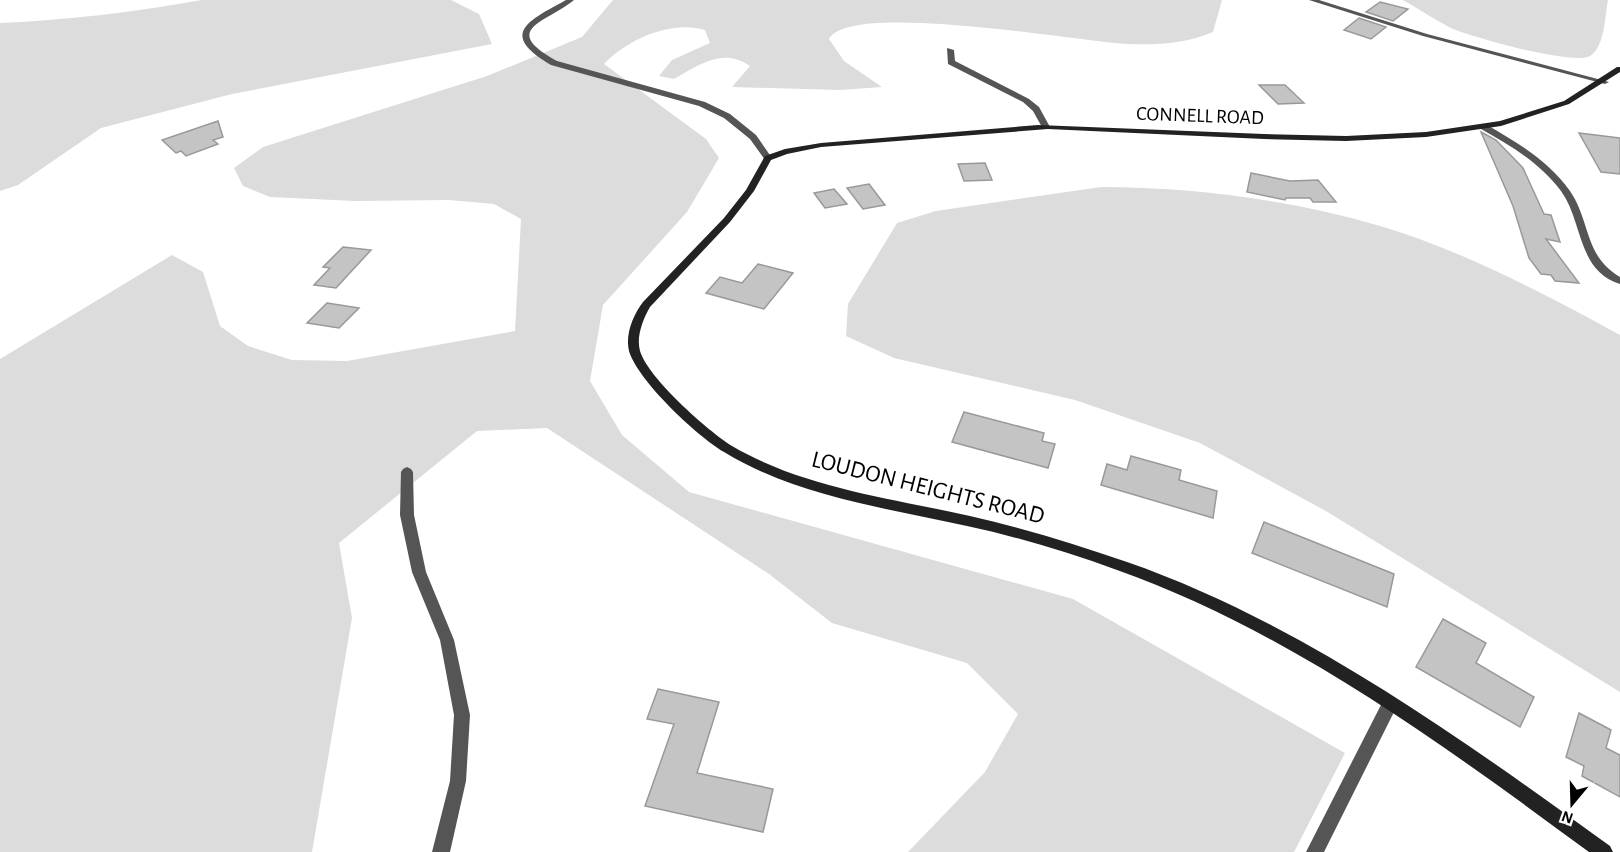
<svg xmlns="http://www.w3.org/2000/svg" width="1620" height="852" font-family="'Alegreya Sans',sans-serif">
<style>
.green{fill:#dcdcdc}
.building{fill:#c4c4c4;stroke:#999;stroke-width:1.5}
.lines{fill:none;stroke-linecap:round;stroke-linejoin:round}
.minor{fill:#555;fill-rule:evenodd}
.tertiary{fill:#555;fill-rule:evenodd}
.secondary{fill:#222;fill-rule:evenodd}
.labels{text-anchor:middle;dominant-baseline:central;stroke-width:6;stroke-linejoin:round;paint-order:stroke}
.far-street-label{font-size:20px;fill:#000;stroke:#fff}
.street-label{font-size:24px;fill:#000;stroke:#fff}
</style>
<rect width="100%" height="100%" fill="#fff"/>
<g class="green">
<path d="M202 0H451L479 14 492 44 232 94 101 128 18 185 0 191V23C69 20 135 12 202 0Z"/>
<path d="M613 0H1222L1213 32C1185 44 1157 45 1128 44 1080 42 849 0 829 39L844 61 882 87 840 90 732 87 750 66C723 47 699 65 674 79L659 76 672 60 710 43 705 30C671 20 628 39 604 64L706 139 719 158 687 212 603 305 590 381 622 435 689 492 1073 599 1345 753 1294 852H908L985 772 1018 714 967 663 832 623 769 574 547 428 477 431 339 543 352 618 312 852H0V359L172 255 203 272 220 326 248 346 292 360 347 361 515 331 521 219 494 204 449 200 355 201 270 197 243 186 234 168 263 147 487 76 582 37Z"/>
<path d="M1403 0H1608C1605 15 1605 47 1590 56 1574 66 1471 37 1451 28 1435 20 1419 9 1403 0Z"/>
<path d="M1101 187C1191 187 1293 200 1380 226 1464 251 1543 293 1620 335V692L1326 511 1200 443 1075 400 894 358 846 336 848 304 897 223 936 211Z"/>
</g>
<g class="building">
<path d="M1380 2 1408 9 1393 21 1366 12Z"/>
<path d="M1359 18 1386 27 1371 39 1344 30Z"/>
<path d="M1259 85H1285L1304 103 1278 104Z"/>
<path d="M218 121 223 137 213 140 218 144 186 156 181 151 176 153 162 140Z"/>
<path d="M1481 132 1496 140 1523 168 1544 214 1551 215 1560 242 1546 239 1579 283 1555 281 1551 275 1541 274 1529 258 1513 206Z"/>
<path d="M1579 133 1620 138V174L1601 172Z"/>
<path d="M985 163 992 180 964 181 958 164Z"/>
<path d="M1251 173 1290 181 1318 180 1336 202H1313L1310 198H1286L1285 200 1247 192Z"/>
<path d="M869 184 885 205 863 209 847 188Z"/>
<path d="M834 189 847 204 825 208 814 193Z"/>
<path d="M343 247 371 250 336 288 314 285 330 268 323 267Z"/>
<path d="M758 264 793 273 764 309 706 293 720 277 742 283Z"/>
<path d="M327 303 359 308 339 328 307 323Z"/>
<path d="M964 412 1044 433 1042 441 1055 444 1048 468 952 442Z"/>
<path d="M1131 456 1181 470 1179 480 1217 491 1213 518 1101 485 1107 464 1127 470Z"/>
<path d="M1264 522 1394 574 1387 607 1252 553Z"/>
<path d="M1443 619 1486 643 1476 663 1534 697 1520 727 1416 667Z"/>
<path d="M658 689 719 702 697 773 773 789 763 832 645 806 674 724 647 719Z"/>
<path d="M1579 713 1611 730 1606 748 1620 755V797L1582 776 1584 766 1566 757Z"/>
</g>
<g class="lines">
<g class="minor">
<path d="M1309 0H1319L1427 34 1609 82 1605 84 1423 36Z"/>
<path d="M947 48 954 50 955 61 1029 99 1039 107 1050 127 1049 129H1043L1033 111 1023 102 948 64Z"/>
<path d="M1481 125H1487C1518 143 1549 161 1570 191 1591 222 1584 256 1620 277V284C1577 271 1583 221 1561 191 1540 163 1510 145 1481 129Z"/>
<path d="M407 467 411 469 413 472 414 515 426 572 454 640 470 715 466 781 450 852H432L450 781 454 715 440 640 412 572 400 515 401 472 403 469Z"/>
</g>
<g class="tertiary">
<path d="M566 0H574C546 23 499 29 557 61L705 102 730 114 756 135 772 158 771 160H765L750 139 724 118 699 106 551 65C498 34 528 21 566 0Z"/>
<path d="M1390 697 1396 699 1398 704 1324 852H1306L1384 699Z"/>
</g>
<path class="secondary" d="M1617 67H1620V72L1569 104 1501 126 1426 137 1346 141 1264 139 1048 129 821 147 787 154 771 160 754 191 730 222 650 307C643 319 636 337 640 351 648 378 708 431 732 446 804 488 891 498 970 516 1023 528 1075 544 1127 562 1300 622 1462 739 1610 846L1613 852H1589C1445 746 1287 630 1117 570 1068 552 1018 537 967 526 885 508 796 496 724 452 697 436 638 381 629 351 625 335 633 315 643 302L724 218 746 190 765 156 785 149 821 143 1038 125 1264 134 1346 136 1426 132 1500 121 1564 101Z"/>
</g>
<g class="labels">
<g class="far-street-label">
<text transform="translate(1200 116) rotate(2)">CONNELL ROAD</text>
</g>
<g class="street-label">
<text transform="translate(928 488) rotate(14)">LOUDON HEIGHTS ROAD</text>
</g>
</g>
<g transform="translate(1572 804) rotate(199)" stroke="#ffffff" stroke-width="4.5" paint-order="stroke">
<path d="M0-4.5L10 22L0 15L-10 22Z" fill="#000000"/>
<text y="-9" font-size="16" font-weight="bold" text-anchor="middle" fill="#000000">N</text>
</g>
</svg>
